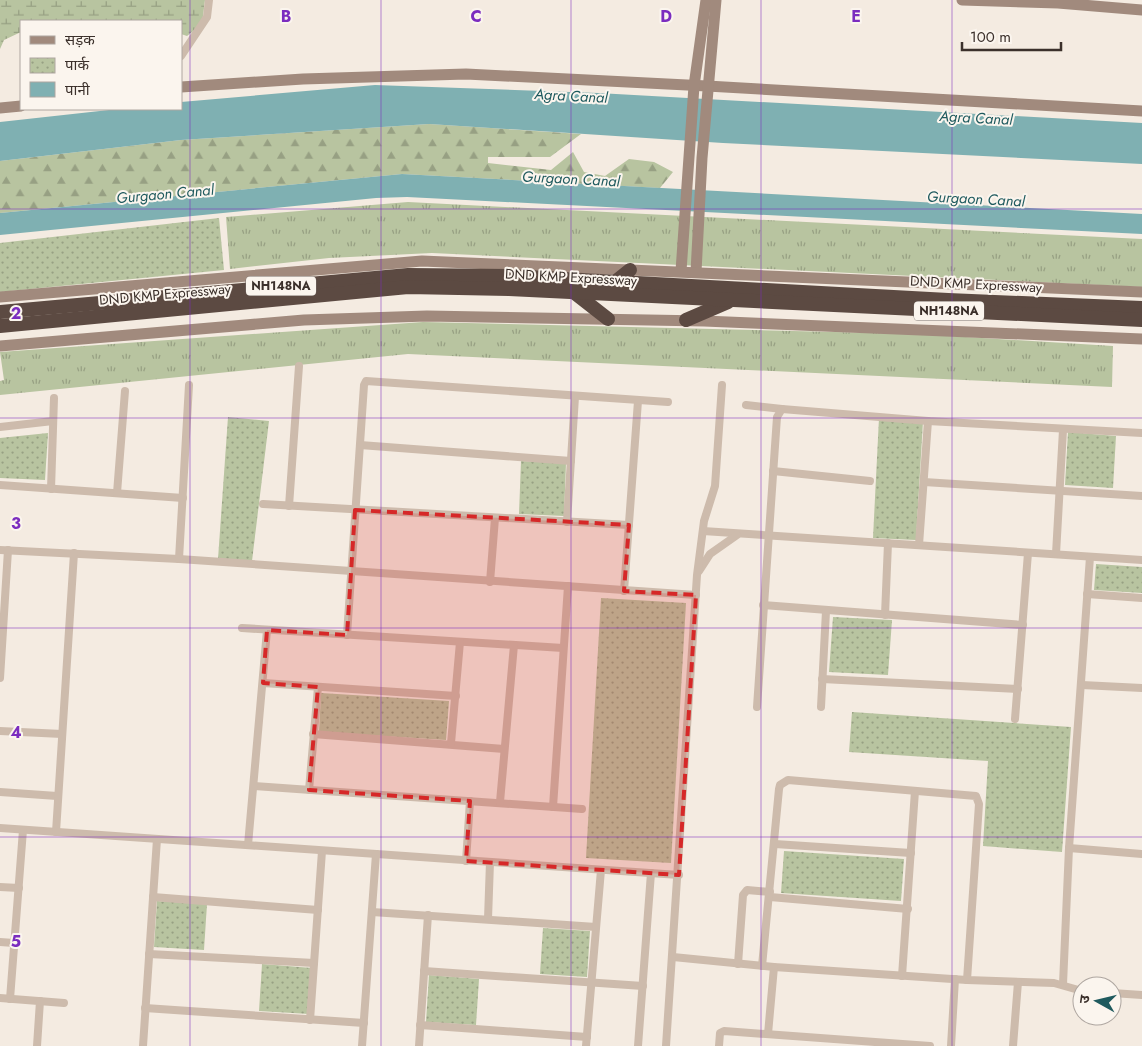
<svg xmlns="http://www.w3.org/2000/svg" width="1142" height="1046" font-family="Jost,'Noto Sans Devanagari',sans-serif">
<style>
.grass{fill:url(#grass-tufts)}
.forest{fill:url(#forest-firs)}
.wetland{fill:url(#wetland-marsh)}
.park{fill:url(#park-dots)}
.water{fill:#7fb0b2}
.lines{fill:none;stroke-linecap:round;stroke-linejoin:round}
.street{stroke:#cdbbac;stroke-width:8}
.secondary{stroke:#a18a7d;stroke-width:11}
.highway{stroke:#5c4a42;stroke-width:14}
.marked{fill:#d62828;fill-opacity:0.2;stroke:#d62828;stroke-width:4;stroke-dasharray:10 6;stroke-linejoin:round}
.grid{fill:none;stroke:#7b2cbf;stroke-width:1;stroke-opacity:0.55}
.labels{text-anchor:middle;dominant-baseline:central;stroke-width:4;stroke-linejoin:round;paint-order:stroke}
.shield{fill:#fbf5ee;stroke:#756b66;stroke-width:1}
.shield-label{font-size:12px;font-weight:bold;fill:#3b302b}
.street-label{font-size:14px;fill:#3b302b;stroke:#fbf5ee}
.water-label{font-size:15px;font-style:italic;fill:#1f5a5e;stroke:#fbf5ee}
.grid-label{font-size:16px;text-anchor:middle;font-weight:bold;fill:#7b2cbf;stroke:#fbf5ee;stroke-width:4;stroke-linejoin:round;paint-order:stroke}
</style>
<defs>
<pattern id="grass-tufts" width="24" height="20" patternUnits="userSpaceOnUse" patternTransform="scale(1.25)"><rect width="24" height="20" fill="#b8c4a0"/><path d="M3 7l-1-3M5 7V3M7 7l1-3M15 17l-1-3M17 17v-4M19 17l1-3" fill="none" stroke="#97a083"/></pattern>
<pattern id="forest-firs" width="22" height="20" patternUnits="userSpaceOnUse" patternTransform="scale(1.25)"><rect width="22" height="20" fill="#b8c4a0"/><path d="M5 1l3.5 6h-7zM16 11l3.5 6h-7z" fill="#97a083"/></pattern>
<pattern id="wetland-marsh" width="20" height="14" patternUnits="userSpaceOnUse" patternTransform="scale(1.25)"><rect width="20" height="14" fill="#b8c4a0"/><path d="M1 5h8M5 5V1M11 12h8M15 12V8" fill="none" stroke="#97a083"/></pattern>
<pattern id="park-dots" width="8" height="8" patternUnits="userSpaceOnUse" patternTransform="scale(1.25)"><rect width="8" height="8" fill="#b8c4a0"/><path d="M2 2h.1M6 6h.1" fill="none" stroke="#97a083" stroke-width="1.8" stroke-linecap="round"/></pattern>
</defs>
<rect width="100%" height="100%" fill="#f4ebe1"/>
<g class="grass">
<path d="M408 202 1142 239V287L432 253 329 258 230 269 226 217Z"/>
<path d="M423 322 917 334 1113 346 1112 387 408 354 0 395V381L4 380 0 352Z"/>
</g>
<path class="forest" d="M429 124 581 134 550 157H488V163L551 170 573 152 584 172 605 176 629 159 654 162 673 172 660 188 402 174 0 213V161L181 140Z"/>
<path class="wetland" d="M0 0H205L202 24 187 36 181 34V21H21V32L4 40 0 49Z"/>
<g class="park">
<path d="M219 218 224 270 0 292V243Z"/>
<path d="M228 417 269 421 252 561 218 559Z"/>
<path d="M879 418 923 421 916 540 873 538Z"/>
<path d="M1068 432 1116 436 1113 488 1065 485Z"/>
<path d="M48 433 45 480 0 478V438Z"/>
<path d="M521 461 566 463 564 516 519 514Z"/>
<path d="M1096 564 1142 567V593L1094 590Z"/>
<path d="M601 598 686 603 671 863 586 858Z"/>
<path d="M833 617 892 620 888 675 829 672Z"/>
<path d="M321 693 449 701 446 740 319 732Z"/>
<path d="M852 712 1071 727 1062 852 983 846 988 761 849 752Z"/>
<path d="M784 851 904 859 901 901 781 893Z"/>
<path d="M157 901 207 904 204 950 154 947Z"/>
<path d="M543 928 590 931 587 977 540 974Z"/>
<path d="M262 964 312 968 309 1014 259 1011Z"/>
<path d="M429 975 479 979 476 1025 426 1022Z"/>
</g>
<g class="water">
<path d="M375 85 598 93 1142 123V164L723 143 429 124 181 140 0 161V122L118 109H181V102Z"/>
<path d="M402 174 1142 214V234L407 197 376 198 0 235V213Z"/>
</g>
<g class="lines">
<g class="street">
<path d="M181 56 207 17 209 0"/>
<path d="M746 405 782 409"/>
<path d="M0 427 53 421"/>
<path d="M360 445 571 461"/>
<path d="M773 471 870 481"/>
<path d="M924 482 1142 496"/>
<path d="M0 485 183 498"/>
<path d="M51 489 54 398"/>
<path d="M117 493 125 391"/>
<path d="M263 504 629 525"/>
<path d="M289 506 299 366"/>
<path d="M567 522 575 397"/>
<path d="M703 531 1142 560"/>
<path d="M919 545 928 421"/>
<path d="M0 550 179 559 696 595"/>
<path d="M1056 554 1063 430"/>
<path d="M179 559 189 385"/>
<path d="M699 571 710 554 737 535"/>
<path d="M490 582 495 518"/>
<path d="M624 591 638 401"/>
<path d="M1087 594 1142 598"/>
<path d="M763 605 1023 625"/>
<path d="M885 615 888 543"/>
<path d="M242 628 563 648"/>
<path d="M347 635 364 385 366 381 668 402"/>
<path d="M0 678 8 550"/>
<path d="M822 679 1018 689"/>
<path d="M263 683 456 696"/>
<path d="M1082 685 1142 688"/>
<path d="M757 707 777 417 782 409 928 421 1142 433"/>
<path d="M821 707 826 611"/>
<path d="M1015 719 1028 553"/>
<path d="M0 731 62 734"/>
<path d="M313 734 504 749"/>
<path d="M451 743 460 642"/>
<path d="M254 786 582 809"/>
<path d="M309 790 318 687"/>
<path d="M0 792 57 796"/>
<path d="M500 802 514 645"/>
<path d="M553 807 568 586"/>
<path d="M0 828 679 875"/>
<path d="M56 832 74 553"/>
<path d="M775 844 911 853"/>
<path d="M248 845 267 630"/>
<path d="M1069 848 1142 854"/>
<path d="M466 861 470 801"/>
<path d="M0 887 19 888"/>
<path d="M153 897 318 910"/>
<path d="M770 897 908 909"/>
<path d="M372 912 596 927"/>
<path d="M488 919 490 862"/>
<path d="M0 942 14 943"/>
<path d="M149 954 314 963"/>
<path d="M673 957 774 967 967 980 1054 983 1082 991"/>
<path d="M738 964 743 895 747 890 770 892"/>
<path d="M762 966 779 789 780 785 788 780 976 796 979 804 967 980"/>
<path d="M424 971 643 986"/>
<path d="M902 976 915 791"/>
<path d="M1063 984 1069 848 1090 557"/>
<path d="M1112 993 1142 995"/>
<path d="M0 998 64 1003"/>
<path d="M10 999 23 830"/>
<path d="M145 1008 364 1023"/>
<path d="M310 1020 322 851"/>
<path d="M420 1025 587 1037"/>
<path d="M768 1034 774 967"/>
<path d="M37 1046 40 1001"/>
<path d="M143 1046 157 839"/>
<path d="M362 1046 376 854"/>
<path d="M419 1046 428 915"/>
<path d="M586 1046 601 870"/>
<path d="M638 1046 651 873"/>
<path d="M666 1046 697 575 704 521 715 486 722 385"/>
<path d="M719 1046 720 1033 724 1031 930 1046"/>
<path d="M951 1046 955 979"/>
<path d="M1013 1046 1018 982"/>
</g>
<g class="secondary">
<path d="M962 0 1058 3 1142 10"/>
<path d="M181 87 303 79 466 74 707 86 1142 111"/>
<path d="M0 108 21 106"/>
<path d="M681 271 694 86 706 0"/>
<path d="M696 272 702 158 716 0"/>
<path d="M0 297 422 261 1142 292"/>
<path d="M0 346 304 320 427 316 704 321 1142 339"/>
</g>
<g class="highway">
<path d="M615 282 630 270"/>
<path d="M576 294 608 319"/>
<path d="M0 312 408 275 510 276 948 300 1142 308"/>
<path d="M686 320 728 302"/>
<path d="M0 326 408 287 509 289 1142 320"/>
</g>
</g>
<path class="marked" d="M355 510 629 525 624 591 696 595 679 875 466 861 470 801 309 790 318 687 263 683 267 630 347 635Z"/>
<path class="grid" d="M190 0V1046M381 0V1046M571 0V1046M761 0V1046M952 0V1046M0 209H1142M0 418H1142M0 628H1142M0 837H1142"/>
<g class="labels">
<g class="shield">
<rect x="246" y="276.5" width="70" height="19" rx="4"/>
<rect x="914" y="301.5" width="70" height="19" rx="4"/>
</g>
<g class="shield-label">
<text x="281" y="286">NH148NA</text>
<text x="949" y="311">NH148NA</text>
</g>
<g class="street-label">
<text transform="translate(571 277) rotate(3)">DND KMP Expressway</text>
<text transform="translate(976 284) rotate(3)">DND KMP Expressway</text>
<text transform="translate(165 294) rotate(-5)">DND KMP Expressway</text>
</g>
<g class="water-label">
<text transform="translate(571 96) rotate(3)">Agra Canal</text>
<text transform="translate(976 118) rotate(3)">Agra Canal</text>
<text transform="translate(571 179) rotate(3)">Gurgaon Canal</text>
<text transform="translate(165 194) rotate(-5)">Gurgaon Canal</text>
<text transform="translate(976 199) rotate(3)">Gurgaon Canal</text>
</g>
</g>
<g class="grid-label">
<text x="286" y="22">B</text>
<text x="476" y="22">C</text>
<text x="666" y="22">D</text>
<text x="856" y="22">E</text>
<text x="16" y="319">2</text>
<text x="16" y="529">3</text>
<text x="16" y="738">4</text>
<text x="16" y="947">5</text>
</g>
<rect x="20" y="20" width="162" height="90" fill="#fbf5ee" stroke="#aea6a0"/>
<rect x="30" y="36" width="25" height="8" fill="#a18a7d" stroke="#aea6a0"/>
<text x="65" y="45" font-size="15" fill="#3b302b">सड़क</text>
<rect x="30" y="58" width="25" height="15" fill="url(#park-dots)" stroke="#aea6a0"/>
<text x="65" y="70" font-size="15" fill="#3b302b">पार्क</text>
<rect x="30" y="82" width="25" height="15" fill="#7fb0b2" stroke="#aea6a0"/>
<text x="65" y="95" font-size="15" fill="#3b302b">पानी</text>
<g transform="translate(1097 1001) rotate(278)"><circle r="24" fill="#fbf5ee" stroke="#aea6a0"/>
<path d="M0-4L9 19L0 12L-9 19Z" fill="#1f5a5e"/>
<text y="-8" font-size="14" font-weight="bold" text-anchor="middle" fill="#3b302b">उ</text>
</g>
<path d="M962 42v8h99v-8" fill="none" stroke="#3b302b" stroke-width="2.5"/>
<text x="970" y="42" font-size="15" fill="#3b302b" stroke="#fbf5ee" stroke-width="4" paint-order="stroke">100 m</text>
</svg>
